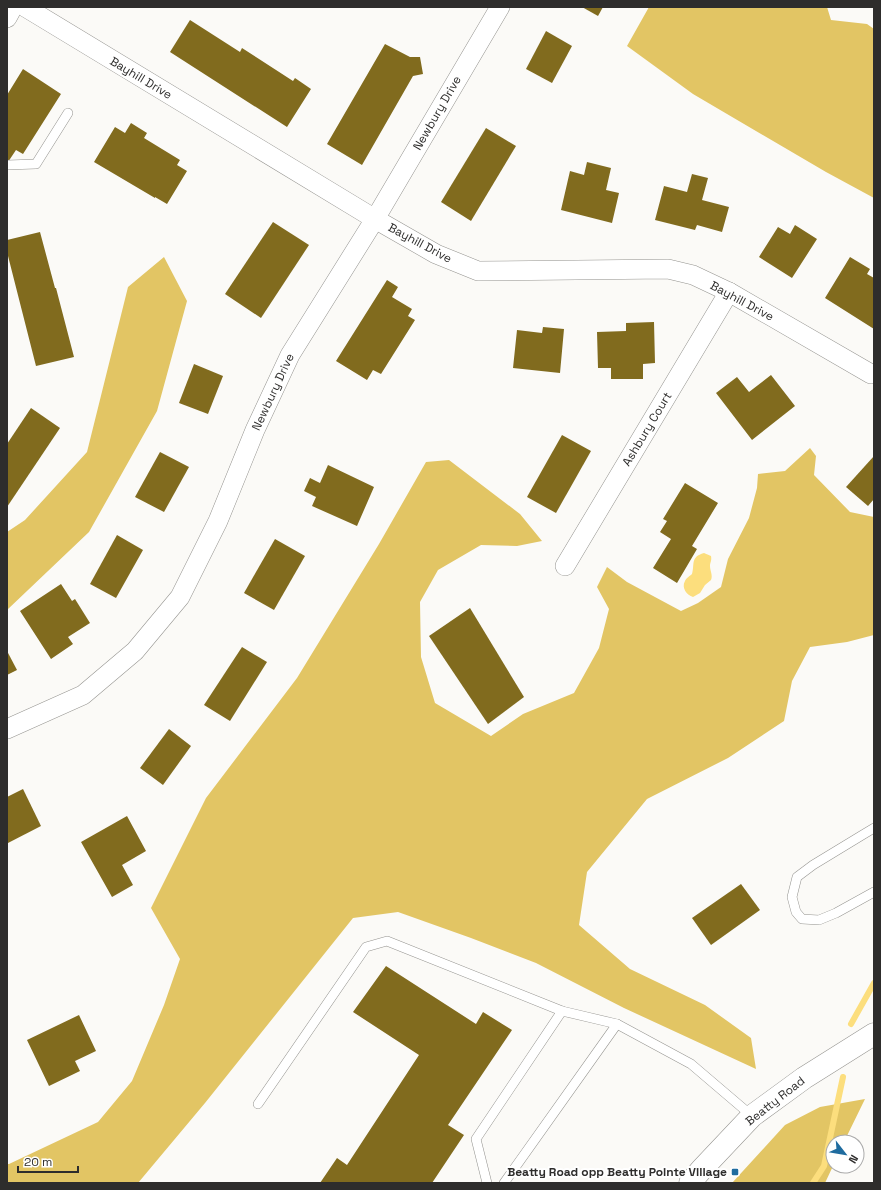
<svg xmlns="http://www.w3.org/2000/svg" width="881" height="1190" font-family="'Space Grotesk',sans-serif">
<style>
.forest{fill:#e2c564}
.water{fill:#fcde7d}
.lines{fill:none;stroke-linecap:round;stroke-linejoin:round}
.stream{stroke:#fcde7d;stroke-width:6}
.building{fill:#816b1e}
.service-casing{stroke:#959490;stroke-width:10}
.minor-casing{stroke:#959490;stroke-width:20}
.tertiary-casing{stroke:#959490;stroke-width:23}
.service{stroke:#fff;stroke-width:9}
.minor{stroke:#fff;stroke-width:19}
.tertiary{stroke:#fff;stroke-width:22}
.poi-dot{fill:#1f6c9f;stroke:#fff;stroke-width:1.5}
.labels{text-anchor:middle;dominant-baseline:central;stroke-width:4;stroke-linejoin:round;paint-order:stroke}
.street-label{font-size:12px;fill:#2e2d2c;stroke:#fff}
.poi-label{font-size:12px;font-weight:bold;fill:#2e2d2c;stroke:#fff;text-anchor:end}
</style>
<rect width="100%" height="100%" fill="#fbfaf7"/>
<g class="forest">
<path d="M649 7H827L831 20 867 24 874 29V198L826 172 693 94 627 46Z"/>
<path d="M164 257 187 301 157 411 89 532 7 610V532L25 520 87 452 128 287Z"/>
<path d="M810 448 816 456 814 475 850 512 874 517V635L847 642 810 647 792 681 784 721 728 758 647 799 587 872 579 925 630 969 705 1005 751 1038 756 1069 624 1008 536 963 471 938 398 912 353 918 205 1103 138 1183H7V1164H9L98 1122 132 1081 164 1005 180 959 151 908 206 798 297 678 379 544 426 462 449 460 520 514 542 541 517 546 481 545 438 570 420 602 421 657 435 703 491 736 523 714 574 693 599 648 609 609 597 587 607 567 627 582 681 611 698 603 721 587 728 559 749 518 757 488 758 474 785 471Z"/>
<path d="M865 1099 844 1142H833V1166L825 1183H732L785 1125 820 1107Z"/>
</g>
<path class="water" d="M704 553 711 556C712 561 710 562 710 566 710 571 713 575 711 580L705 585 700 593 693 597C687 595 681 588 685 581 686 578 690 576 692 574 695 564 690 557 704 553Z"/>
<g class="lines">
<g class="stream">
<path d="M851 1024 874 983"/>
<path d="M813 1183 824 1166 843 1077"/>
</g>
</g>
<g class="building">
<path d="M582 7H603L598 16Z"/>
<path d="M190 20 240 52 242 48 293 81 295 78 311 89 287 127 170 52Z"/>
<path d="M546 31 572 46 552 83 526 69Z"/>
<path d="M385 44 410 57H420L423 74 413 76 362 165 327 144Z"/>
<path d="M23 69 61 94 23 154 16 150 8 162 7 161V95Z"/>
<path d="M131 123 147 133 144 138 180 160 177 165 187 171 167 204 155 197V198L94 162 115 127 125 133Z"/>
<path d="M486 128 516 146 471 221 441 202Z"/>
<path d="M587 162 611 168 606 190 619 193 612 223 561 210 570 171 584 175Z"/>
<path d="M692 174 708 178 702 200 729 207 722 232 697 225 695 230 655 220 664 186 687 192Z"/>
<path d="M273 222 309 245 261 318 225 294Z"/>
<path d="M795 225 817 239 792 278 759 257 778 227 790 234Z"/>
<path d="M40 232 55 288H56L74 357 36 366 7 252V240Z"/>
<path d="M850 257 870 269 867 274 874 278V329L825 298Z"/>
<path d="M387 280 398 287 392 297 412 309 408 316 415 320 381 374 373 370 367 380 336 361Z"/>
<path d="M654 322 655 363 643 364V379H611V368H598L597 332 626 331V323Z"/>
<path d="M543 327 564 329 560 373 513 368 517 330 542 333Z"/>
<path d="M194 364 223 376 208 414 179 403Z"/>
<path d="M771 375 795 406 752 440 716 393 737 377 749 392Z"/>
<path d="M31 408 60 428 7 507V444Z"/>
<path d="M562 435 591 451 556 513 527 497Z"/>
<path d="M160 452 189 467 164 512 135 497Z"/>
<path d="M874 456V499L868 506 846 487Z"/>
<path d="M328 465 374 487 357 526 312 506 316 497 304 491 310 478 320 483Z"/>
<path d="M685 483 718 503 692 546 697 549 677 583 653 568 671 539 660 532 667 521 663 519Z"/>
<path d="M117 535 143 550 116 598 90 584Z"/>
<path d="M275 539 305 556 274 610 244 593Z"/>
<path d="M61 584 72 601 75 599 90 623 68 637 73 644 51 659 20 611Z"/>
<path d="M470 608 524 697 488 724 429 636Z"/>
<path d="M242 647 267 662 230 721 204 705Z"/>
<path d="M7 651 17 670 7 675Z"/>
<path d="M169 729 191 746 163 785 140 768Z"/>
<path d="M23 789 41 826 8 843 7 841V797Z"/>
<path d="M127 816 146 851 122 865 133 885 112 897 81 842Z"/>
<path d="M741 884 760 910 711 945 692 918Z"/>
<path d="M386 966 476 1024 483 1012 512 1030 448 1125 464 1135 432 1183H320L337 1158 347 1165 419 1055 353 1012Z"/>
<path d="M79 1015 96 1051 75 1061 80 1071 49 1086 27 1040Z"/>
</g>
<g class="lines">
<g class="service-casing">
<g id="service">
<path d="M7 165 36 164 68 113"/>
<path d="M874 828 864 834 813 865 797 877 792 897 796 912 802 919 819 920 836 913 874 892"/>
<path d="M258 1104 366 947 387 941 562 1011 617 1024 691 1064 752 1116"/>
<path d="M487 1183 476 1139 562 1011"/>
<path d="M504 1183 617 1024"/>
</g>
</g>
<g class="minor-casing">
<g id="minor">
<path d="M25 7 375 219 436 254 478 271 668 269 693 275 729 292 871 374"/>
<path d="M7 18 13 7"/>
<path d="M565 566 729 292"/>
<path d="M7 729 83 695 135 651 180 597 218 521 255 430 290 355 375 219 500 7"/>
</g>
</g>
<g class="tertiary-casing">
<path id="tertiary" d="M690 1183 701 1170 752 1116 804 1078 874 1034"/>
</g>
<use href="#service" class="service"/>
<use href="#minor" class="minor"/>
<use href="#tertiary" class="tertiary"/>
</g>
<rect class="poi-dot" x="731" y="1168" width="8" height="8" rx="2"/>
<g class="labels">
<g class="street-label">
<text transform="translate(141 78) rotate(31)">Bayhill Drive</text>
<text transform="translate(437 113) rotate(-60)">Newbury Drive</text>
<text transform="translate(420 243) rotate(28)">Bayhill Drive</text>
<text transform="translate(742 301) rotate(28)">Bayhill Drive</text>
<text transform="translate(273 392) rotate(-65)">Newbury Drive</text>
<text transform="translate(647 429) rotate(-59)">Ashbury Court</text>
<text transform="translate(775 1101) rotate(-38)">Beatty Road</text>
</g>
<g class="poi-label">
<text x="727" y="1172">Beatty Road opp Beatty Pointe Village</text>
</g>
</g>
<rect width="881" height="1190" fill="none" stroke="#2e2d2c" stroke-width="16"/>
<g transform="translate(845 1154) rotate(121)"><circle r="19" fill="#ffffff" stroke="#ababab"/>
<path d="M0-3L7 15L0 10L-7 15Z" fill="#1f6c9f"/>
<text y="-6" font-size="11" font-weight="bold" text-anchor="middle" fill="#2e2d2c">N</text>
</g>
<path d="M18 1166v6h60v-6" fill="none" stroke="#2e2d2c" stroke-width="2"/>
<text x="24" y="1166" font-size="12" fill="#2e2d2c" stroke="#ffffff" stroke-width="3" paint-order="stroke">20 m</text>
</svg>
